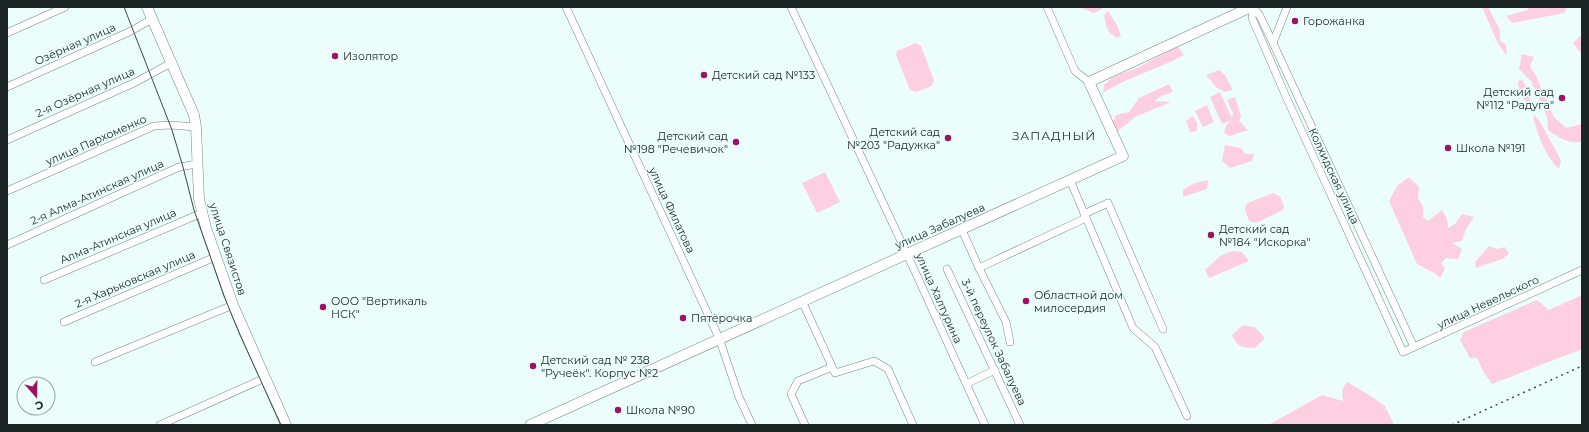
<svg xmlns="http://www.w3.org/2000/svg" width="1589" height="432" font-family="Montserrat,sans-serif">
<style>
.green{fill:#fdcfe1}
.lines{fill:none;stroke-linecap:round;stroke-linejoin:round}
.street-casing{stroke:#6e8987;stroke-width:8}
.secondary-casing{stroke:#6e8987;stroke-width:11}
.street{stroke:#fff;stroke-width:7}
.secondary{stroke:#fff;stroke-width:10}
.tram{stroke:#3c4847;stroke-width:1}
.rail{stroke:#3c4847;stroke-width:1.5;stroke-dasharray:2 4;stroke-linecap:butt}
.poi-dot{fill:#9d1362;stroke:#ecfefc;stroke-width:1.5}
.labels{text-anchor:middle;dominant-baseline:central;stroke-width:3;stroke-linejoin:round;paint-order:stroke}
.poi-label{font-size:11px;fill:#1a2524;stroke:#ecfefc;text-anchor:start}
.street-label{font-size:11px;fill:#1a2524;stroke:#ecfefc}
.neighbourhood-label{font-size:12px;letter-spacing:1px;fill:#1a2524;stroke:#ecfefc}
</style>
<rect width="100%" height="100%" fill="#ecfefc"/>
<g class="green">
<path d="M1079 7H1101L1102 9 1094 13Z"/>
<path d="M1482 7H1488L1500 30V41L1506 45 1507 55C1499 50 1487 17 1482 7Z"/>
<path d="M1528 7H1567L1564 13 1512 23 1506 16 1528 10Z"/>
<path d="M1108 11 1117 25 1121 36 1117 38C1107 33 1106 26 1104 15Z"/>
<path d="M1580 36H1582V54L1573 43Z"/>
<path d="M916 43 921 46 934 80 932 86 916 92 910 90 896 55 897 51Z"/>
<path d="M1178 47 1184 55C1158 69 1128 77 1103 93L1104 85C1115 73 1125 74 1139 67 1153 60 1163 53 1178 47Z"/>
<path d="M1522 54 1534 57 1530 66 1537 78 1554 117 1566 128 1582 124V141C1570 146 1557 136 1548 130L1547 117 1531 81 1519 69Z"/>
<path d="M1219 70 1225 75 1233 90 1225 92 1217 88 1206 75Z"/>
<path d="M1522 80 1530 92V105C1522 100 1518 90 1518 81Z"/>
<path d="M1169 84 1173 92 1161 96 1155 101 1171 102 1135 117 1118 131 1113 122 1116 115 1129 112 1139 98Z"/>
<path d="M1220 92 1232 118 1233 113 1227 100 1235 97 1241 116 1239 121 1248 130 1230 136 1224 133 1226 125 1232 120 1222 124 1210 97Z"/>
<path d="M1207 105 1214 122 1203 127 1195 111Z"/>
<path d="M1533 114 1539 120 1561 160 1559 169C1546 158 1535 130 1533 114Z"/>
<path d="M1193 116 1197 123V131L1190 132 1186 121Z"/>
<path d="M1225 145 1241 148 1245 154H1254L1252 161 1230 168 1222 161Z"/>
<path d="M825 172 840 202 817 213 802 183Z"/>
<path d="M1409 177 1419 187 1418 198 1423 206V217L1428 221 1442 210 1447 219 1448 228 1455 224 1462 214 1474 217 1466 229 1462 241 1452 243 1462 249 1458 259 1446 258 1441 263 1445 269 1440 278 1436 274 1417 264 1389 201 1397 186Z"/>
<path d="M1208 180 1207 189 1183 197V190C1191 184 1198 182 1208 180Z"/>
<path d="M1273 193 1280 196 1284 206 1283 210 1256 223 1249 221C1247 214 1242 209 1248 203Z"/>
<path d="M1489 246 1497 249 1505 247 1509 254 1502 259 1476 268 1475 262Z"/>
<path d="M1232 251 1242 252 1249 261 1209 278 1205 270 1220 256Z"/>
<path d="M1582 295V349L1492 384 1484 373 1477 358H1470L1460 340 1464 332 1537 300 1549 310Z"/>
<path d="M1243 325 1255 327 1265 338 1255 348C1241 347 1238 348 1232 335Z"/>
<path d="M1347 382 1374 398 1385 406 1394 425H1268L1322 395 1343 401 1342 390Z"/>
</g>
<g class="lines">
<g class="street-casing">
<g id="street">
<path d="M566 7 719 338 739 397 752 425"/>
<path d="M791 7 907 254 985 425"/>
<path d="M1047 7 1075 71 1089 82"/>
<path d="M1253 7 1252 18 1287 99 1403 352 1582 270"/>
<path d="M1253 7 1260 16 1273 43 1414 347"/>
<path d="M7 33 65 7"/>
<path d="M1273 43 1287 7"/>
<path d="M7 87 131 31 152 19"/>
<path d="M7 140 136 82 171 63"/>
<path d="M1070 180 1133 328 1155 347 1187 416"/>
<path d="M7 191 154 126 170 125 196 127"/>
<path d="M1084 214 1108 203 1163 329"/>
<path d="M962 230 979 268 1006 322 1010 342"/>
<path d="M7 245 179 167 197 164"/>
<path d="M979 268 1086 218"/>
<path d="M947 269 1020 425"/>
<path d="M44 280 202 213"/>
<path d="M802 301 835 373 874 361 888 369 913 425"/>
<path d="M64 322 215 257"/>
<path d="M95 362 233 305"/>
<path d="M966 384 995 370"/>
<path d="M160 425 265 378"/>
<path d="M805 425 791 394 798 381 832 367"/>
</g>
</g>
<g class="secondary-casing">
<g id="secondary">
<path d="M147 7 194 115 196 127 199 199 206 228 233 305 286 425"/>
<path d="M530 425 1123 156 1089 82 1251 7"/>
</g>
</g>
<use href="#street" class="street"/>
<use href="#secondary" class="secondary"/>
<path class="tram" d="M124 7 172 130 183 167 194 210 224 296 240 335 281 425"/>
<path class="rail" d="M1452 425 1582 366"/>
</g>
<g class="poi-dot">
<circle cx="1295" cy="21" r="4"/>
<circle cx="335" cy="56" r="4"/>
<circle cx="704" cy="75" r="4"/>
<circle cx="1562" cy="98" r="4"/>
<circle cx="948" cy="138" r="4"/>
<circle cx="736" cy="142" r="4"/>
<circle cx="1448" cy="148" r="4"/>
<circle cx="1211" cy="235" r="4"/>
<circle cx="1026" cy="301" r="4"/>
<circle cx="323" cy="307" r="4"/>
<circle cx="683" cy="318" r="4"/>
<circle cx="533" cy="366" r="4"/>
<circle cx="618" cy="410" r="4"/>
</g>
<g class="labels">
<g class="poi-label">
<text x="1303" y="21">Горожанка</text>
<text x="343" y="56">Изолятор</text>
<text x="712" y="75">Детский сад №133</text>
<text x="1554" y="92" text-anchor="end">Детский сад<tspan x="1554" dy="13">№112 "Радуга"</tspan></text>
<text x="940" y="132" text-anchor="end">Детский сад<tspan x="940" dy="13">№203 "Радужка"</tspan></text>
<text x="728" y="136" text-anchor="end">Детский сад<tspan x="728" dy="13">№198 "Речевичок"</tspan></text>
<text x="1456" y="148">Школа №191</text>
<text x="1219" y="229">Детский сад<tspan x="1219" dy="13">№184 "Искорка"</tspan></text>
<text x="1034" y="295">Областной дом<tspan x="1034" dy="13">милосердия</tspan></text>
<text x="331" y="301">ООО "Вертикаль<tspan x="331" dy="13">НСК"</tspan></text>
<text x="691" y="318">Пятёрочка</text>
<text x="541" y="360">Детский сад № 238<tspan x="541" dy="13">"Ручеёк". Корпус №2</tspan></text>
<text x="626" y="410">Школа №90</text>
</g>
<g class="street-label">
<text transform="translate(75 44) rotate(-24)">Озёрная улица</text>
<text transform="translate(85 92) rotate(-24)">2-я Озёрная улица</text>
<text transform="translate(96 140) rotate(-24)">улица Пархоменко</text>
<text transform="translate(1334 176) rotate(65)">Колхидская улица</text>
<text transform="translate(97 192) rotate(-24)">2-я Алма-Атинская улица</text>
<text transform="translate(672 210) rotate(65)">улица Филатова</text>
<text transform="translate(940 226) rotate(-24)">улица Забалуева</text>
<text transform="translate(118 236) rotate(-23)">Алма-Атинская улица</text>
<text transform="translate(228 249) rotate(72)">улица Связистов</text>
<text transform="translate(135 279) rotate(-23)">2-я Харьковская улица</text>
<text transform="translate(939 298) rotate(66)">улица Халтурина</text>
<text transform="translate(1488 302) rotate(-25)">улица Невельского</text>
<text transform="translate(994 342) rotate(65)">3-й переулок Забалуева</text>
</g>
<g class="neighbourhood-label">
<text x="1054" y="135">ЗАПАДНЫЙ</text>
</g>
</g>
<rect width="1589" height="432" fill="none" stroke="#1a2524" stroke-width="16"/>
<g transform="translate(36 396) rotate(160)"><circle r="19" fill="#ecfefc" stroke="#98a7a6"/>
<path d="M0-3L7 15L0 10L-7 15Z" fill="#9d1362"/>
<text y="-6" font-size="11" font-weight="bold" text-anchor="middle" fill="#1a2524">С</text>
</g>
</svg>
